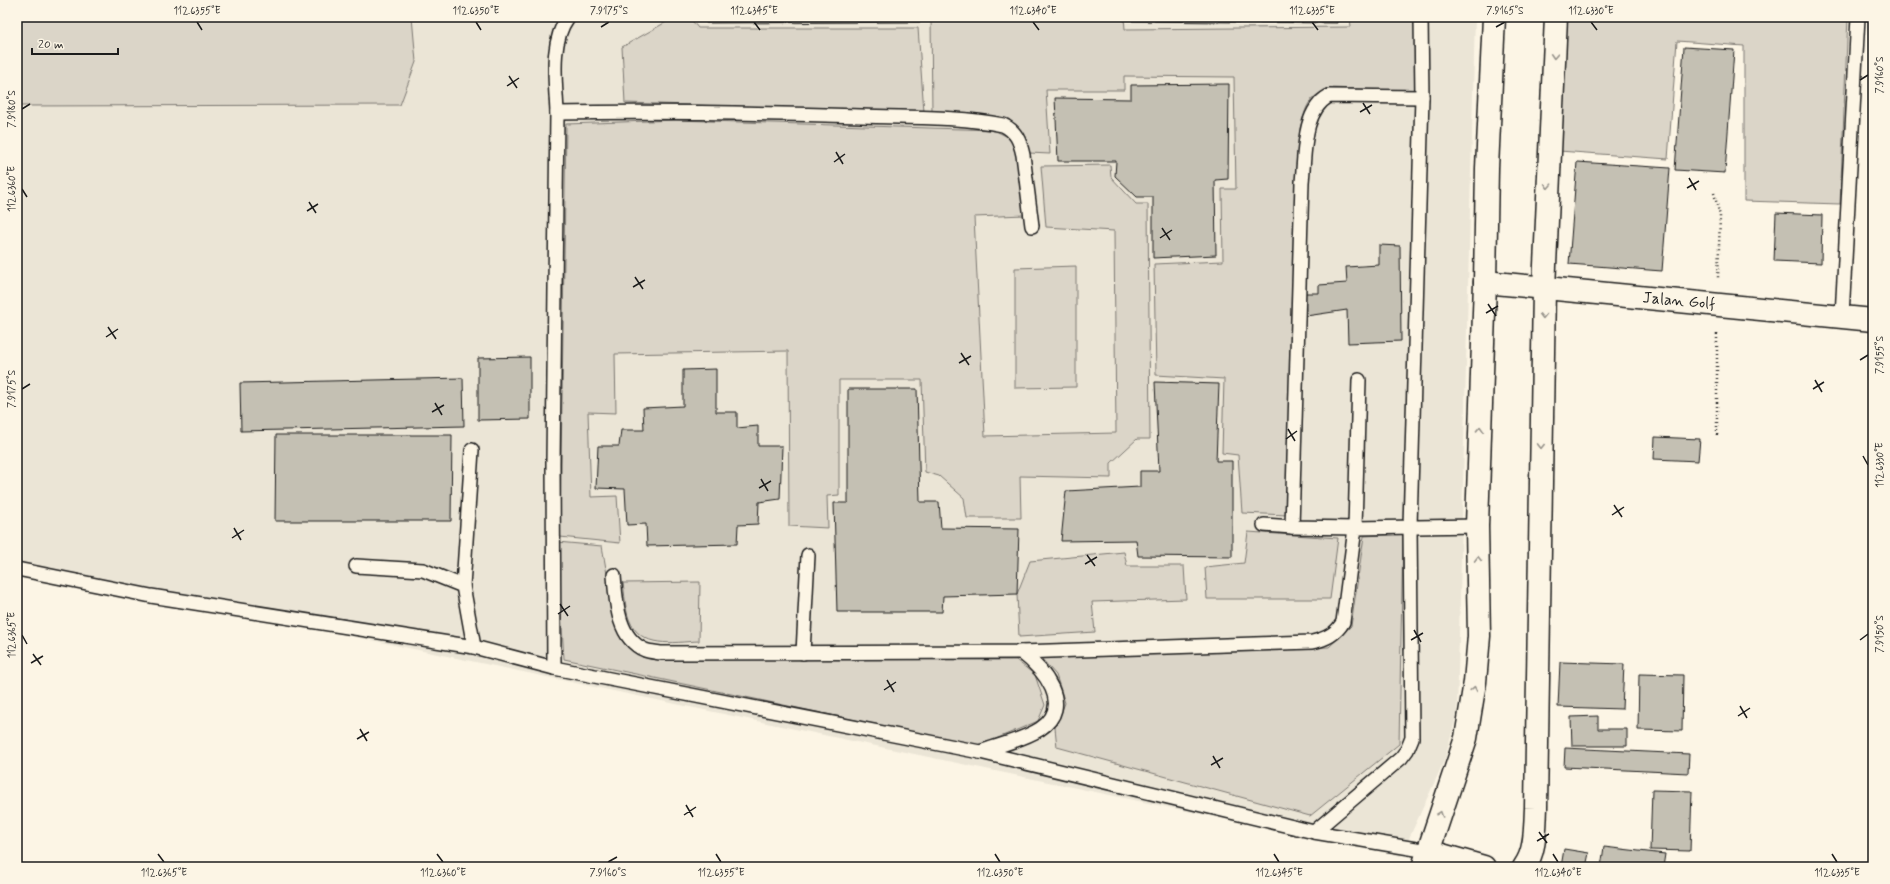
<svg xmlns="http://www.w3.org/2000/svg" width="1890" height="884" font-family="Mynerve,sans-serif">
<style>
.built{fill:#ebe5d6}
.green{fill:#dbd5c8;stroke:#7c7872}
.building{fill:#c4c0b3;stroke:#1c1c1c}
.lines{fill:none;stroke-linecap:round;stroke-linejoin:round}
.service-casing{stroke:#1c1c1c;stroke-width:16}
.minor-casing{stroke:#1c1c1c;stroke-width:25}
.path{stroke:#1c1c1c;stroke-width:2.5;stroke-dasharray:1 3;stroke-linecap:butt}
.service{stroke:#fcf5e5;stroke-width:13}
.minor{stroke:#fcf5e5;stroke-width:22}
.oneway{stroke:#97938b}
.ticks{fill:none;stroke:#1c1c1c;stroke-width:1.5}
.labels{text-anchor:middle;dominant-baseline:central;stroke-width:4;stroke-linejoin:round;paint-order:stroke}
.street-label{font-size:16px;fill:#1c1c1c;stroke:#fcf5e5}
.neatline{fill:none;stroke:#1c1c1c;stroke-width:1.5}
.ticks-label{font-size:10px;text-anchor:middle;fill:#1c1c1c}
</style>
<rect width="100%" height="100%" fill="#fcf5e5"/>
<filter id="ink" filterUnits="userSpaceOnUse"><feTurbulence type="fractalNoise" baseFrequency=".025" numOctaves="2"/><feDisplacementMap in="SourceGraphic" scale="8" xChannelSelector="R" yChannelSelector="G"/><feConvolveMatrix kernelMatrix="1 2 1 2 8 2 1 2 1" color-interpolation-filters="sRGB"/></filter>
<g filter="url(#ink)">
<path class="built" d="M17 17H1475L1457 714 1445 759 1401 856 17 566Z"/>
<g class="green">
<path d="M17 17H412L416 62 400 105 17 106Z"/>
<path d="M675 17H689L698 28H918L924 112 625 103 622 47Z"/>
<path d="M931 17H1124L1125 29 1351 27 1350 17H1414L1417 91 1330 88C1307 98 1307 105 1300 128L1287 515 1242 513 1238 455 1222 453 1224 379 1156 375 1154 264 1223 261 1222 189H1236L1234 77 1124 76V90H1046L1050 154 1029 153 1019 129 1009 119 932 113Z"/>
<path d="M1563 17H1848L1840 204 1744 201V46L1677 41 1668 159 1559 151Z"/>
<path d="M676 120 994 130 1008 137 1018 149 1025 215 974 217 985 436 1116 433 1114 231 1046 227 1041 166 1110 165 1111 177 1136 204H1148L1150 439H1137L1111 463V478L1020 476 1021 518H967L964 498 939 476 925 472 922 380H839V495L827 496 828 528 789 526 788 351 615 354 616 413 588 412 591 497 617 496 620 543 560 537 566 124Z"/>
<path d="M1076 266V387L1015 388V268Z"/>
<path d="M1248 532 1338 538 1330 599H1207L1205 567 1244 563Z"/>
<path d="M1403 534 1399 744 1310 816 1057 747 1055 728 1065 703 1056 675 1041 658 1329 647 1351 626 1364 536Z"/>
<path d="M557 542 602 546 614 614 655 658 1016 660 1035 675 1045 705 1038 721 979 746 564 659Z"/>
<path d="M1124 552 1127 566H1184L1186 599 1092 602 1095 632 1019 637 1017 594 1030 561Z"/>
<path d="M700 582 699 641C673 642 641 650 629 619 625 609 625 594 623 583Z"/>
</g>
<g class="building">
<path d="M706 17H920V22L706 23Z"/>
<path d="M1132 17H1337V23L1132 21Z"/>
<path d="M1684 47 1734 50 1725 173 1675 170Z"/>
<path d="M1229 84 1228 179 1215 180 1216 255 1153 258V197H1137L1115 176 1116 161H1058L1055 98 1131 99V85Z"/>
<path d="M1577 162 1670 168 1662 271 1569 264Z"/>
<path d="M1776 213 1822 215 1821 263 1774 261Z"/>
<path d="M1379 245 1400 246 1401 341 1348 343 1347 310 1306 316 1305 293H1319V285L1347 283 1346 267 1379 265Z"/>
<path d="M530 357V419L478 420V358Z"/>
<path d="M716 369V412H737V428L758 426V446H782L780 499 759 502 758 524 738 525 737 544 647 546 646 524 627 525 625 489 596 488 598 446H619L621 430H644L643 408 683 406V370Z"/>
<path d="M463 378 464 426 241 431 240 383Z"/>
<path d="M1155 382 1219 384 1216 461H1232V557L1138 556 1136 540 1061 541 1066 491 1140 487V471H1159Z"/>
<path d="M848 389H917L920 502H939L941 528 1019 529 1017 594 943 596 942 612H837L834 503H848Z"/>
<path d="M276 435H452L451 521H275Z"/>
<path d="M1655 437 1700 439 1698 461 1654 459Z"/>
<path d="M1560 662 1624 664 1622 709 1558 707Z"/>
<path d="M1639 674 1683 675 1682 731 1638 730Z"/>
<path d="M1598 716V729H1627V746H1572L1571 717Z"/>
<path d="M1565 748 1689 754 1688 773 1564 767Z"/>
<path d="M1652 790 1692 791 1690 851 1650 850Z"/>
<path d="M1604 847 1665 854 1663 867H1601Z"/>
<path d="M1564 849 1589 853 1586 867H1561Z"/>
</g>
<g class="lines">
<g class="service-casing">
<g id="service">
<path d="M557 113C659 111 760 113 861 116 908 118 957 116 1003 125 1016 131 1020 141 1023 155L1032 226"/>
<path d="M1842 316 1858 17"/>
<path d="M1359 380 1355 528 1292 527 1302 182C1305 155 1302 111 1329 96L1422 97"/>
<path d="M1264 525 1292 527"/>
<path d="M356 566 423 570 463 586 474 647"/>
<path d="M17 569 151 596 474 647 554 668 980 752 1314 832 1428 851"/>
<path d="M614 575C616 601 617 638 645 650 650 652 656 652 661 653L1021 652 1312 642C1326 639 1336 634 1343 622L1355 528 1477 526"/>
<path d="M463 586 472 450"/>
<path d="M803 653 808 555"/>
<path d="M554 668 553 463 557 113C556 83 549 43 568 17"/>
<path d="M980 752C999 745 1023 740 1040 729 1075 706 1043 669 1021 652"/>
<path d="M1314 832 1401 758 1407 750 1412 738 1410 526 1422 97 1421 17"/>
</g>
</g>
<g class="minor-casing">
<g id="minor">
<path d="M1485 282 1873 320"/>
<path d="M1428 851 1484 867"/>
<path d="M1423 867 1466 738 1475 682 1479 636 1477 526 1485 282 1487 168 1494 17"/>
<path d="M1524 867C1536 852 1535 826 1536 808L1544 288 1556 17"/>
</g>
</g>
<g class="path">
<path d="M1714 193 1720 216 1718 278"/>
<path d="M1717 435V331"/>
</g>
<use href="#service" class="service"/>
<use href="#minor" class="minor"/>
</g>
<defs><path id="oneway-chevron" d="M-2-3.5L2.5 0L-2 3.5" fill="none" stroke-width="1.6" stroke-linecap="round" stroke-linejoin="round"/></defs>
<g class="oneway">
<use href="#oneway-chevron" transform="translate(1554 56) rotate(93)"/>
<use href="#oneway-chevron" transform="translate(1548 186) rotate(93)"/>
<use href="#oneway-chevron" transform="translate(1543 316) rotate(91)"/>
<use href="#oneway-chevron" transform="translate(1480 429) rotate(-88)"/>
<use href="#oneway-chevron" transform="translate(1541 446) rotate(91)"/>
<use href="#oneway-chevron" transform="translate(1478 559) rotate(-91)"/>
<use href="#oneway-chevron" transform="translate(1474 689) rotate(-80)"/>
<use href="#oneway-chevron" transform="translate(1440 814) rotate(-71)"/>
</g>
</g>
<path class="ticks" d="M197 22 202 30M476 22 481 30M754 22 760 30M1033 22 1039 30M1312 22 1318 30M1591 22 1597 30M601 27 609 22M1496 27 1505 22M509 76 517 88M1860 80 1868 75M507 86 519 78M1363 103 1370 114M22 109 30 104M1360 112 1372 105M836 152 843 164M834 162 845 154M1689 178 1696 190M1687 188 1699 181M22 189 27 197M309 202 316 213M307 211 318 204M1162 228 1170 240M1160 238 1172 230M635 277 643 289M633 287 645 280M1488 304 1496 316M1486 313 1498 306M108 327 116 339M106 337 118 329M961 353 969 365M1860 360 1868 355M959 363 971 356M1815 380 1822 392M22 389 30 384M1813 389 1824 382M435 403 442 415M432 412 444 405M1288 429 1295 441M1286 439 1297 431M1863 456 1868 465M761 479 768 491M759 488 771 481M1614 505 1622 517M1612 515 1624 507M234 528 241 540M232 538 244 530M1087 555 1095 566M1085 564 1097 557M560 604 568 616M558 614 570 606M1414 630 1421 642M22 635 27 644M1411 640 1423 633M1860 640 1868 634M33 654 41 665M31 663 43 656M887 680 894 692M884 690 896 682M1740 706 1747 718M1738 716 1750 708M360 729 367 741M357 739 369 732M1213 756 1220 768M1211 765 1223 758M686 805 693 817M684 815 696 807M1539 832 1547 843M1537 841 1549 834M158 854 164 862M437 854 443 862M716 854 721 862M995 854 1000 862M1274 854 1279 862M1553 854 1558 862M1832 854 1837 862M608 862 617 857"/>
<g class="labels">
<g class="street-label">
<text transform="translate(1679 301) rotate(5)">Jalan Golf</text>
</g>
</g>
<rect width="1890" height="884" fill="none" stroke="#fcf5e5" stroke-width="44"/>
<path d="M32 48v6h86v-6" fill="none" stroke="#1c1c1c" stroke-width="2"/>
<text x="38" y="48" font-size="12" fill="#1c1c1c" stroke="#fcf5e5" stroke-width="3" paint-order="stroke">20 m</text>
<rect x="22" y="22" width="1846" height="840" class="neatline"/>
<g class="ticks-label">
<text x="197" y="14">112.6355°E</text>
<text x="476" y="14">112.6350°E</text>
<text x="609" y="14">7.9175°S</text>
<text x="754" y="14">112.6345°E</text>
<text x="1033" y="14">112.6340°E</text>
<text x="1312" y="14">112.6335°E</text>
<text x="1505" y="14">7.9165°S</text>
<text x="1591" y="14">112.6330°E</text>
<text transform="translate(1879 75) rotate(-90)" y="4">7.9160°S</text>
<text transform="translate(11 109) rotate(-90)" y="4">7.9180°S</text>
<text transform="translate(11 189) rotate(-90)" y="4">112.6360°E</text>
<text transform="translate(1879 355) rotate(-90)" y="4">7.9155°S</text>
<text transform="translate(11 389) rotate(-90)" y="4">7.9175°S</text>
<text transform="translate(1879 465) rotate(-90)" y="4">112.6330°E</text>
<text transform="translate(1879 634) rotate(-90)" y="4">7.9150°S</text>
<text transform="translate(11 635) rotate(-90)" y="4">112.6365°E</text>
<text x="164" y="876">112.6365°E</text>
<text x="443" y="876">112.6360°E</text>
<text x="608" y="876">7.9160°S</text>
<text x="721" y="876">112.6355°E</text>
<text x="1000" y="876">112.6350°E</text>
<text x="1279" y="876">112.6345°E</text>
<text x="1558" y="876">112.6340°E</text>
<text x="1837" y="876">112.6335°E</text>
</g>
</svg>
